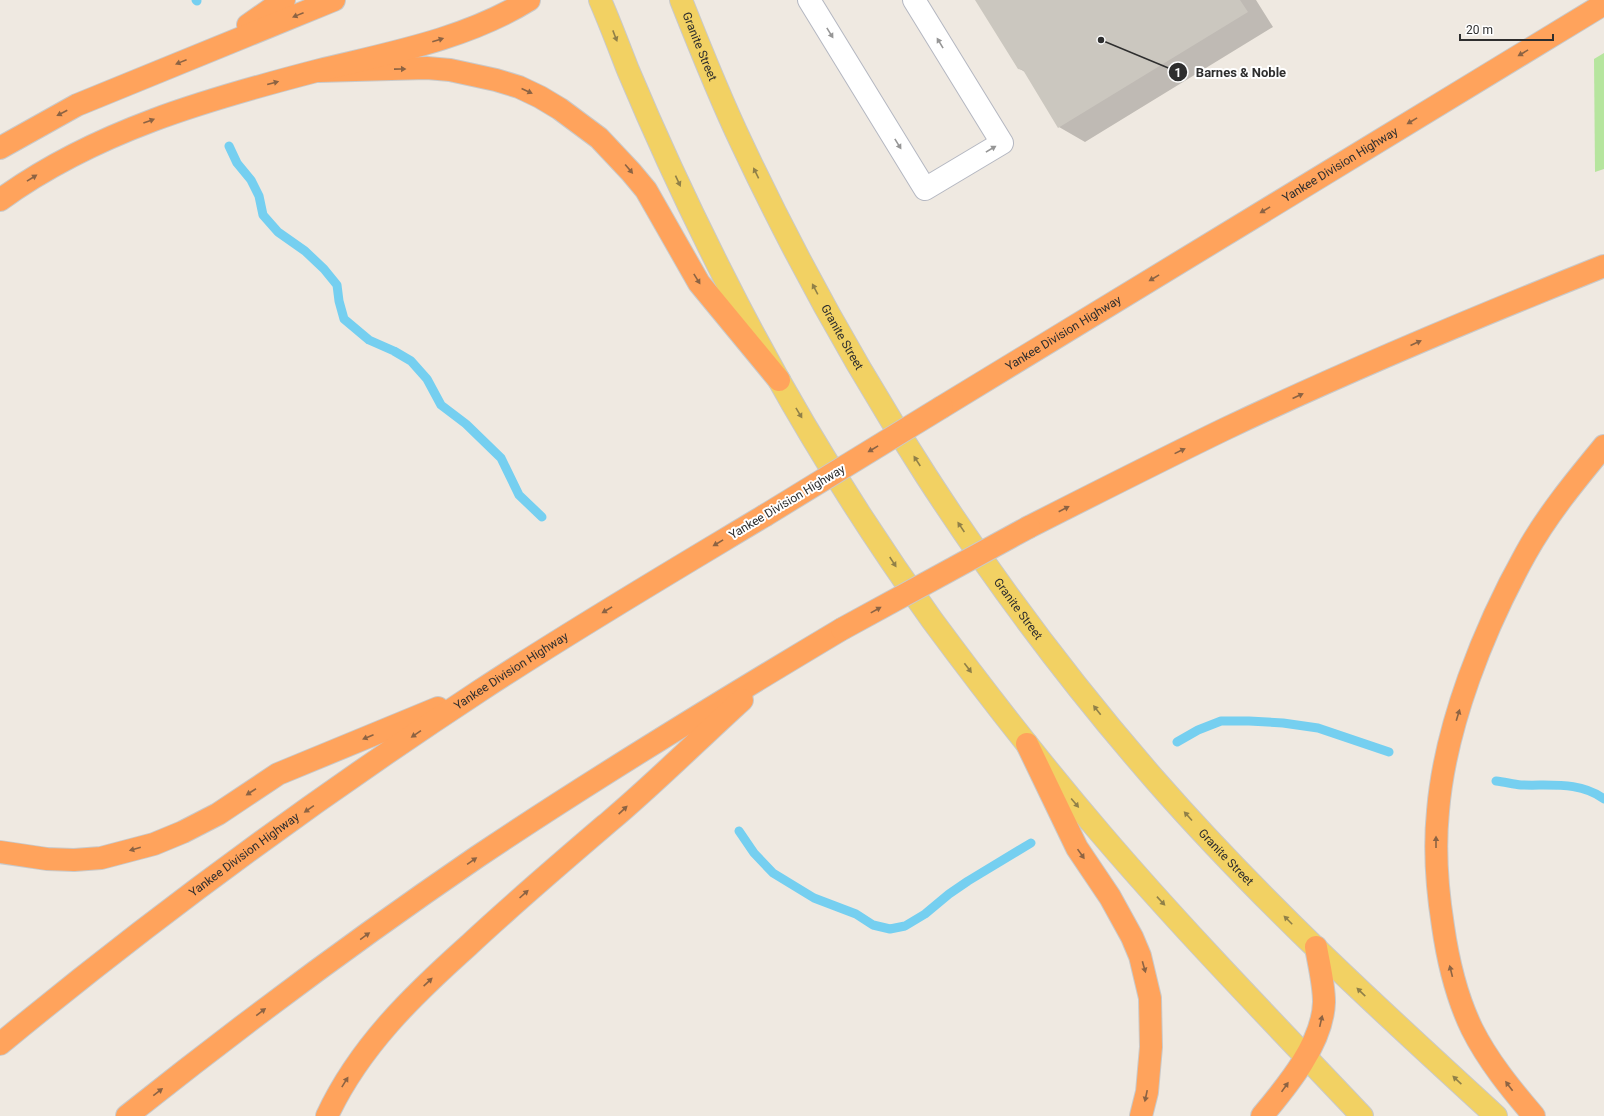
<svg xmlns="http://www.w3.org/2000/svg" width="1604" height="1116" font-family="Roboto,sans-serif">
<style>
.green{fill:#b6e59e}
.shadow{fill:#0003}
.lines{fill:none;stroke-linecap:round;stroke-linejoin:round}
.stream{stroke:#75cff0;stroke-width:9}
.building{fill:#cbc7bf}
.minor-casing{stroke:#b4b7c1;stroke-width:24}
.major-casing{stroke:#c9c9c9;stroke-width:24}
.highway-casing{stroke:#c9c9c9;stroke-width:24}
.minor{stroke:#fff;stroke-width:22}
.major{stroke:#f2d163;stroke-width:22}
.highway{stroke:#ffa35c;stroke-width:22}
.highway-bridge-casing{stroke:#c9c9c9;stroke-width:24;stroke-linecap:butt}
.highway-bridge{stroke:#ffa35c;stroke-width:22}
.oneway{fill:#8c6343}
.oneway2{fill:#969696}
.oneway3{fill:#908048}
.labels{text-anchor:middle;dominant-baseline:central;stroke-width:4;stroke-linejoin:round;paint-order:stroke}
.street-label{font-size:12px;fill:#2e2e2e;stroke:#fff}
.leader{fill:none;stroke:#2e2e2e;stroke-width:1.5}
.callout-dot{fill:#2e2e2e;stroke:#fff;stroke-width:1.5}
.mark-label{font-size:12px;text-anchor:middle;font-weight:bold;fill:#fff}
.callout-label{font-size:13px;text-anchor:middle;font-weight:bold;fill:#2e2e2e;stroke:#fff;stroke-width:4;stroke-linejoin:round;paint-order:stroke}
</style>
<rect width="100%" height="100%" fill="#efe9e1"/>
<path class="green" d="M1604 53V169L1595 172 1594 59Z"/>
<path class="shadow" d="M977 0H1256L1273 27 1085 142 1059 127 1025 72 1018 68Z"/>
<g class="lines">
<g class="stream">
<path d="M196 0 197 1"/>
<path d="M229 146 237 163 251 180 259 196 263 215 278 232 305 251 324 269 337 285 339 301 344 319 369 340 394 351 411 361 427 379 441 405 466 424 501 458 519 495 542 517"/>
<path d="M1177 742 1198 730 1221 721H1249L1283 723 1318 728 1389 752"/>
<path d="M1496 781C1504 782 1513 784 1521 785 1550 786 1580 781 1604 799"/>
<path d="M739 831 754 853 773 873 814 898 856 914 873 925 890 929 905 926 925 914 949 894 968 881 1031 843"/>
</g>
</g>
<path class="building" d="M975 0H1240L1248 12 1058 128 1023 70 1018 69Z"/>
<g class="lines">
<g class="minor-casing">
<path id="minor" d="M809 0 925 189 1002 143 914 0"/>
</g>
<g class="major-casing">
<g id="major">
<path d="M600 0C610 23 619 47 628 70 657 139 689 208 723 275 783 395 854 511 932 620 986 693 1042 765 1102 835 1185 932 1274 1023 1362 1116"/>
<path id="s1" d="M681 0C700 48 719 96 741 142 849 372 989 590 1156 781 1261 901 1379 1009 1496 1116"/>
</g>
</g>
<g class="highway-casing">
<g id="highway">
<path d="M248 25 284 0"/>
<path d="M319 71 427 68 450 70 496 80 519 87 540 97 560 109 599 138 631 172 646 190 699 283 779 380"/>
<path d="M0 148 77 105 334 0"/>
<path d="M0 200C95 131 208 99 320 70 390 53 466 39 529 0"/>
<path id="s2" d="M942 407 1604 4"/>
<path d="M1029 527C1094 494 1159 461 1225 429 1349 370 1476 317 1604 266"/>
<path d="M1027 744 1077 848 1110 897 1132 937 1140 956 1150 998 1151 1047 1147 1092 1141 1116"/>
<path d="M0 852 47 859 74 860 101 858 154 844 183 832 218 814 278 774 438 708"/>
<path id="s3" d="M0 1044C154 917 315 799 481 690 574 629 669 573 764 516"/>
<path d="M127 1116C240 1026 357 939 477 857 596 777 718 703 842 629"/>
<path d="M327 1116C359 1047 413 995 469 945 515 902 562 862 610 821 655 783 698 740 742 700"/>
<path d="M1262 1116C1287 1086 1323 1043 1324 1002 1324 984 1319 965 1316 947"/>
<path d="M1534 1116C1511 1089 1488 1061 1472 1029 1456 996 1448 961 1443 926 1437 888 1434 850 1438 811 1445 726 1484 628 1526 553 1547 515 1576 480 1604 446"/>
</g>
</g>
<use href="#minor" class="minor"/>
<use href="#major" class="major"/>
<use href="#highway" class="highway"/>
<g class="highway-bridge-casing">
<g id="highway-bridge">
<path d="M764 516 942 407"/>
<path d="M842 629 1029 527"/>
</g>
</g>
<use href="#highway-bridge" class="highway-bridge"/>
</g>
<defs><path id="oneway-solid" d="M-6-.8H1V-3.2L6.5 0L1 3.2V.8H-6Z"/></defs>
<g class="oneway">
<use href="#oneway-solid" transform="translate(298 15) rotate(158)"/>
<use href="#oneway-solid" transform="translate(438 40) rotate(-17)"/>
<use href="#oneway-solid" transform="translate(1523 53) rotate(149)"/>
<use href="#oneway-solid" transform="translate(181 62) rotate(158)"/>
<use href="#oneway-solid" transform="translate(400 69) rotate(-1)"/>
<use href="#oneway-solid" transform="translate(273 83) rotate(-15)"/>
<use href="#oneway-solid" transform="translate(527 91) rotate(25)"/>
<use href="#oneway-solid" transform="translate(62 113) rotate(152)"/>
<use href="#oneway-solid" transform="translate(149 121) rotate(-20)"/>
<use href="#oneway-solid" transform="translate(1412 121) rotate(149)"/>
<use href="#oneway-solid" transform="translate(629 169) rotate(50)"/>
<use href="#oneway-solid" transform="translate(32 178) rotate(-32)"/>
<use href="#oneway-solid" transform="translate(1265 210) rotate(149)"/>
<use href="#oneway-solid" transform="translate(1154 278) rotate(149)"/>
<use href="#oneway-solid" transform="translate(697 279) rotate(58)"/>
<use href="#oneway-solid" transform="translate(1416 343) rotate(-24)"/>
<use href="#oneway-solid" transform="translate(1298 396) rotate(-25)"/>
<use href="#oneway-solid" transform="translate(873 449) rotate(149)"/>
<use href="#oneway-solid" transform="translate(1180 451) rotate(-26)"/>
<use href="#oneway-solid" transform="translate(1064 509) rotate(-27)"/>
<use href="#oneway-solid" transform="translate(718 543) rotate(149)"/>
<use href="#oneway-solid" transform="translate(607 610) rotate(149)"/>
<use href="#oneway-solid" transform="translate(876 610) rotate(-29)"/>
<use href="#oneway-solid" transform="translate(1458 715) rotate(-73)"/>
<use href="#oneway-solid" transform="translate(416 734) rotate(146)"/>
<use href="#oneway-solid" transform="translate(368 737) rotate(157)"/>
<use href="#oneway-solid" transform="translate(251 792) rotate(147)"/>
<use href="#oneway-solid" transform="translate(309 809) rotate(145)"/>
<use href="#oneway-solid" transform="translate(623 810) rotate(-43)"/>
<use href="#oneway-solid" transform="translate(1436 842) rotate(-90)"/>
<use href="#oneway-solid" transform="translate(135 849) rotate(164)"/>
<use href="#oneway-solid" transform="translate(1081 854) rotate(55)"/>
<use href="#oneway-solid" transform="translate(472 861) rotate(-35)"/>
<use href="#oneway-solid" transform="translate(524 894) rotate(-42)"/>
<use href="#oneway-solid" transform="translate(365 936) rotate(-36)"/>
<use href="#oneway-solid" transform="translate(1144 967) rotate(74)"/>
<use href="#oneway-solid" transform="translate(1451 971) rotate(-104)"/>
<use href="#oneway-solid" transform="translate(428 982) rotate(-43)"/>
<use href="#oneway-solid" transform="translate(261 1012) rotate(-37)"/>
<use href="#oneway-solid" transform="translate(1321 1021) rotate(-77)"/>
<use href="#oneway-solid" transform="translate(345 1082) rotate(-58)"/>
<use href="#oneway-solid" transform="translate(1509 1086) rotate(-127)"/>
<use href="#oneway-solid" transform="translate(1285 1087) rotate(-55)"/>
<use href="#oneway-solid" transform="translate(158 1092) rotate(-38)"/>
<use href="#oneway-solid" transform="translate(1146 1096) rotate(102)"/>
</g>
<g class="oneway2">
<use href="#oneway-solid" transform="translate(830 33) rotate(58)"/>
<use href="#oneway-solid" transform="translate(940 43) rotate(-121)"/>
<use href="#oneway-solid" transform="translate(898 144) rotate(58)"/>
<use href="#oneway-solid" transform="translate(991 149) rotate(-31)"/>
</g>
<g class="oneway3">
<use href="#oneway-solid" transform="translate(615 36) rotate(69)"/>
<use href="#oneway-solid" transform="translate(756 173) rotate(-116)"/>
<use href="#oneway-solid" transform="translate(678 181) rotate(65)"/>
<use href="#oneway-solid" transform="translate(815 289) rotate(-118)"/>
<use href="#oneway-solid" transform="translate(799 413) rotate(59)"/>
<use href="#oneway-solid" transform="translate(917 461) rotate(-123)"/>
<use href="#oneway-solid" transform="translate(961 527) rotate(-124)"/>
<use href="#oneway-solid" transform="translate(893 562) rotate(57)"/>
<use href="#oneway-solid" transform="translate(968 668) rotate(53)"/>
<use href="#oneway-solid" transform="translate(1097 710) rotate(-128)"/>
<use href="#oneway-solid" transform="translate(1075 803) rotate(50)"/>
<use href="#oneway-solid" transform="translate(1188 816) rotate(-132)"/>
<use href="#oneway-solid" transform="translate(1161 901) rotate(47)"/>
<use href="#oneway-solid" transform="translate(1288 920) rotate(-135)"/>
<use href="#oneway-solid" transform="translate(1361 992) rotate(-136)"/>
<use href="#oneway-solid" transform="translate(1457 1080) rotate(-137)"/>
</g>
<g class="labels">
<g class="street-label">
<text stroke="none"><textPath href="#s1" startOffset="50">Granite Street</textPath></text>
<text stroke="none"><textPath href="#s2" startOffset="466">Yankee Division Highway</textPath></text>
<text stroke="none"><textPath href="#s2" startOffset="142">Yankee Division Highway</textPath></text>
<text stroke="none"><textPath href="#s1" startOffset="374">Granite Street</textPath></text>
<text transform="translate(787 502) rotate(-31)">Yankee Division Highway</text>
<text stroke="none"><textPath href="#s1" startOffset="698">Granite Street</textPath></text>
<text stroke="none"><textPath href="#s3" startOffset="633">Yankee Division Highway</textPath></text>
<text stroke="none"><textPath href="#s3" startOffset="309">Yankee Division Highway</textPath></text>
<text stroke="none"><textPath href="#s1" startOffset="1022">Granite Street</textPath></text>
</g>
</g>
<path class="leader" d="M1101 40L1178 72"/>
<g class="callout-dot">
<circle cx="1101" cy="40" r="4"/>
<circle cx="1178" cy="72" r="10"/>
</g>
<g class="mark-label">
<text x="1178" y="77">1</text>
</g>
<g class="callout-label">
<text x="1241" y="77">Barnes &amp; Noble</text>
</g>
<path d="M1460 34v6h93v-6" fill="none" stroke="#2e2e2e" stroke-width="2"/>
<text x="1466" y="34" font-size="12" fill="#2e2e2e" stroke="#ffffff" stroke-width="3" paint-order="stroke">20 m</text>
</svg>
